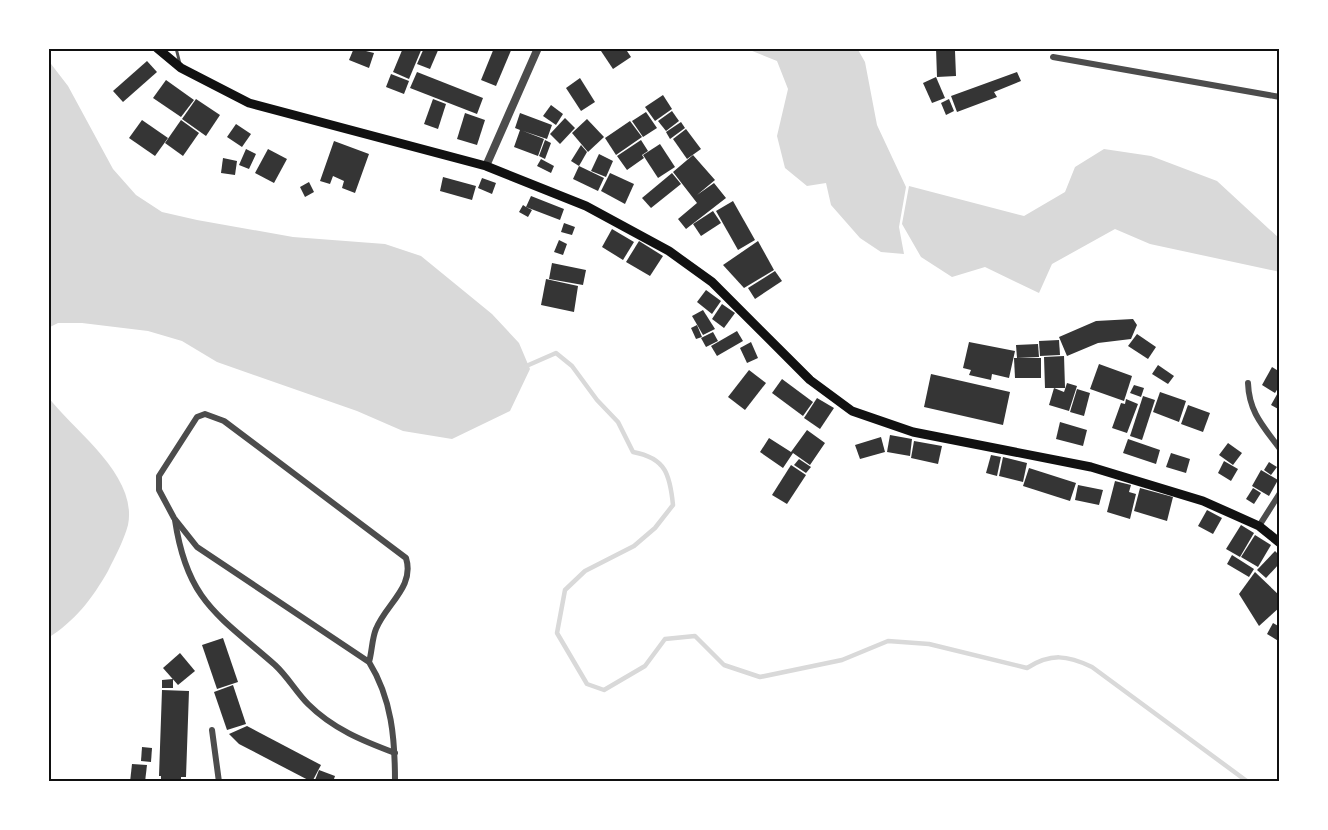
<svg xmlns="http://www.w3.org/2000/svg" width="1328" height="830" font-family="'Archivo Narrow',sans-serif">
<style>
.water{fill:#d9d9d9}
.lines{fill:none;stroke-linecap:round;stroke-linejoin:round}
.stream{stroke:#d9d9d9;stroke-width:4.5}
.building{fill:#353535}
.service{stroke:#4c4c4c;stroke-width:3}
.minor{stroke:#4c4c4c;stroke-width:6}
.tertiary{stroke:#4c4c4c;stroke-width:8}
.secondary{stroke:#111;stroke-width:9}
.neatline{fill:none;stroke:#111;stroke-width:2}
</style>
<rect width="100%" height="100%" fill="#fff"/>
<g class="water">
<path d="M745 48H857L865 62 877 125 906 187 899 227 904 254 881 252 860 238 831 205 826 183 807 186 785 168 777 136 788 89 777 61Z"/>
<path d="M48 60 68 86 113 169 136 195 162 212 197 220 293 237 385 244 421 256 492 314 519 343 530 369 510 411 452 439 403 431 357 411 217 362 182 341 148 331 82 323H58L48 328Z"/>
<path d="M1104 149 1151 156 1217 181 1280 239V272L1150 244 1115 229 1052 264 1039 293 985 267 952 277 921 257 902 224 909 186 1024 216 1065 192 1075 167Z"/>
<path d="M48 397C74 431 138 475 128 525 124 540 115 557 108 571 92 599 75 621 48 638Z"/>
</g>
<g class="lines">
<path class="stream" d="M524 367 556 353 572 366 597 400 618 422 633 452C666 458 670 475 673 505L655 528 634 546 585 571 565 590 557 633 587 684 604 690 645 666 665 639 695 636 724 665 760 677 842 660 888 641 929 644 1027 668C1051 653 1067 655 1092 667L1248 782"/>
</g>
<g class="building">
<path d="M354 48 374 53 369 68 349 60Z"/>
<path d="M403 48H422L409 79 393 72Z"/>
<path d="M424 48H439L430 69 417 64Z"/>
<path d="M494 48H512L496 86 481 80Z"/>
<path d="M599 48H625L631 57 613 69Z"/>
<path d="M936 48H956L942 50 955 51 956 76 937 77Z"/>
<path d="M147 61 157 72 123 102 113 91Z"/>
<path d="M417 72 483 98 477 114 410 88Z"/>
<path d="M1017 72 1021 81 994 92 997 97 957 112 951 96Z"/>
<path d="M391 74 409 81 404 94 386 87Z"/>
<path d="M936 77 945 98 932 103 923 83Z"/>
<path d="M580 78 595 102 581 111 566 88Z"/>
<path d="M166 80 194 100 181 117 153 98Z"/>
<path d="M663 95 672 109 655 121 645 107Z"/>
<path d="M196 99 220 115 206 136 182 119Z"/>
<path d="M433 99 446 104 438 129 424 124Z"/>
<path d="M949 99 954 111 946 115 941 103Z"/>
<path d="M551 105 563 114 556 125 543 116Z"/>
<path d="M672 111 679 121 666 131 658 121Z"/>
<path d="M646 112 657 128 643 137 632 121Z"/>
<path d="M465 113 485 120 477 145 457 139Z"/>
<path d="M520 113 552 125 547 139 523 131 544 139 538 156 514 147 520 130 515 128Z"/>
<path d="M565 118 575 128 560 144 550 134Z"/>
<path d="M587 119 604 137 588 152 572 133Z"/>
<path d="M142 120 168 138 155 156 129 138Z"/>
<path d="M181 120 199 133 183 156 165 143Z"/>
<path d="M630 121 642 137 616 155 605 138Z"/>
<path d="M681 122 685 128 670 139 666 132Z"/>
<path d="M236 124 251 134 242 147 227 137Z"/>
<path d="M686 129 701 149 687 159 673 139Z"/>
<path d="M545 140 551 143 545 159 539 156Z"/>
<path d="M641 140 648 151 642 155 644 158 627 170 617 156Z"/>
<path d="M334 141 369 154 355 193 342 188 344 181 333 176 330 184 320 181Z"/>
<path d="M660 144 675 167 658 178 643 155Z"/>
<path d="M581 145 587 152 579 166 571 161Z"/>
<path d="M246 149 256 154 249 169 239 165Z"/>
<path d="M268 149 287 159 274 183 255 173Z"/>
<path d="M599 154 613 161 606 177 591 171Z"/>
<path d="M693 155 715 180 697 195 714 183 726 198 686 229 678 219 697 203 673 172Z"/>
<path d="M223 158 237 161 235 175 221 173Z"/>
<path d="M541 159 554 166 551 173 537 166Z"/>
<path d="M579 166 604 178 598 191 573 179Z"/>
<path d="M610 173 634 184 625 204 601 191Z"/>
<path d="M672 173 681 184 651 208 642 198Z"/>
<path d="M443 177 476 186 472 200 440 191Z"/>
<path d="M482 178 496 183 492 194 478 188Z"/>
<path d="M309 182 314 192 305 197 300 187Z"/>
<path d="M531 196 564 209 560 220 526 207 532 210 528 217 519 212 523 205 526 207Z"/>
<path d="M733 201 755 240 738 250 716 211Z"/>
<path d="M713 211 721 223 701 236 693 224Z"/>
<path d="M564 223 575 227 572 235 561 232Z"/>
<path d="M612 229 634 242 623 260 602 247Z"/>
<path d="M559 240 567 244 563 255 554 252Z"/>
<path d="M639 241 663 256 650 276 626 262Z"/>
<path d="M758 241 774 270 744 288 723 265Z"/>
<path d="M552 263 586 270 583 285 549 279Z"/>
<path d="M775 271 782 281 755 299 748 288Z"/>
<path d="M546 279 578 286 574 312 541 305Z"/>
<path d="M706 290 721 301 712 314 697 302Z"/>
<path d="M722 304 735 313 724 328 712 319Z"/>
<path d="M703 310 715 329 703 335 692 316Z"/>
<path d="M1133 319 1137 325 1131 339 1098 343 1067 356 1059 337 1096 321Z"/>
<path d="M697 325 702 337 696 339 691 328Z"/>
<path d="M737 331 743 341 717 356 711 346Z"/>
<path d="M713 332 718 341 706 347 701 338Z"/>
<path d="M1137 334 1156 347 1148 359 1128 346Z"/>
<path d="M1059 340 1060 355 1040 356 1039 341Z"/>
<path d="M751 342 758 358 747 363 740 348Z"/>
<path d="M969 342 1015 351 1009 378 992 374 991 380 969 375 971 370 963 368Z"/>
<path d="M1038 344 1039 357 1017 358 1016 345Z"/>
<path d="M1064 356 1065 388H1045L1044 357Z"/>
<path d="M1014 358H1041V378H1015Z"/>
<path d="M1099 364 1132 376 1124 401 1090 389Z"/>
<path d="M1158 365 1174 376 1168 384 1152 374Z"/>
<path d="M1272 367 1280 372V385L1275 393 1262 385Z"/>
<path d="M749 370 766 383 745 410 728 397Z"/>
<path d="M931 374 1010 392 1003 425 924 407Z"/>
<path d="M782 379 813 402 803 416 772 393Z"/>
<path d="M1067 383 1077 386 1069 411 1049 405 1054 388 1064 392Z"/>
<path d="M1134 385 1144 388 1141 397 1130 393Z"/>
<path d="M1077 389 1090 393 1084 416 1070 412Z"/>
<path d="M1280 389V410L1271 405Z"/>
<path d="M1160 392 1186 401 1179 422 1153 412Z"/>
<path d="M1143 396 1155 400 1142 440 1130 436Z"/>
<path d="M817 398 834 408 820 429 804 418Z"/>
<path d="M1126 399 1138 404 1127 433 1112 428 1121 403 1125 404Z"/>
<path d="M1188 405 1210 413 1203 432 1181 424Z"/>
<path d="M1060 422 1087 430 1083 446 1056 439Z"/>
<path d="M807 430 825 443 810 465 793 453 783 468 760 452 769 438 791 452Z"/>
<path d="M890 435 912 439 910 456 887 452Z"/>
<path d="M881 437 885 452 860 459 855 445Z"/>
<path d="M1128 439 1160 450 1156 464 1123 453Z"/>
<path d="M914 441 942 446 938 464 911 458Z"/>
<path d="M1228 443 1242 453 1233 465 1219 455Z"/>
<path d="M1171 453 1190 459 1186 473 1166 467Z"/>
<path d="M991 455 1001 457 997 476 986 473Z"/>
<path d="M1003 457 1027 463 1023 482 999 476Z"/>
<path d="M799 459 811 467 806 473 794 465Z"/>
<path d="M1224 461 1238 469 1231 481 1218 473Z"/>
<path d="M1269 462 1277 467 1271 475 1264 470Z"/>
<path d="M791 465 806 475 787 504 772 495Z"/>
<path d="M1029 468 1076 483 1070 501 1023 486Z"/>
<path d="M1261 470 1278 480 1269 496 1252 486Z"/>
<path d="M1115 481 1131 485 1129 492 1136 494 1130 519 1107 512Z"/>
<path d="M1078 485 1103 490 1099 505 1075 500Z"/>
<path d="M1140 488 1173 497 1167 521 1134 511Z"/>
<path d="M1253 488 1261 493 1254 504 1246 499Z"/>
<path d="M1207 510 1222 518 1213 534 1198 526Z"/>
<path d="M1241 525 1254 533 1240 557 1226 549Z"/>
<path d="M1255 535 1271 545 1258 567 1241 557Z"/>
<path d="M1275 551 1280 556V563L1266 578 1257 570Z"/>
<path d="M1232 555 1254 569 1249 577 1227 564Z"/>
<path d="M1255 572 1280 596V607L1259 626 1239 594Z"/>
<path d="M1273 623 1280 627V642L1267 634Z"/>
<path d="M223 638 238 682 217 689 202 645Z"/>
<path d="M180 653 195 671 178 685 163 668Z"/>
<path d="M173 679V688H162V680Z"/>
<path d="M233 685 246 724 227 730 214 692Z"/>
<path d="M162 690 189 691 186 777H181V782H161V776H159Z"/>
<path d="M247 726 321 765 312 782 239 744 229 734Z"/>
<path d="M142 747 152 748 151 762 141 761Z"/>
<path d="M132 764 147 765 145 782H130Z"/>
<path d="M319 770 335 776 333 782 315 780Z"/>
</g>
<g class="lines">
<path class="service" d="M176 48 180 64"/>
<g class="minor">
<path d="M1053 57 1280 97"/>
<path d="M1248 383C1249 412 1263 426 1280 449"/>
<path d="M175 520C187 601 218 615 275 665 288 677 296 692 308 704 333 729 363 741 395 753"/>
<path d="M1259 526 1280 493"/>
<path d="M369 662C372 652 372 638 376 629 386 604 415 587 406 558L224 421 205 414 197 417 159 476V490L174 518 197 547 369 662C392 699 395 739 395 782"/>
<path d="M212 730 219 782"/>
</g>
<path class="tertiary" d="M486 166 538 48"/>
<path class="secondary" d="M157 48 181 68 249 103 486 166 586 206 669 251 712 282 810 380 852 411 913 432 1091 467 1203 501 1259 526 1280 543"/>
</g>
<rect width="1328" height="830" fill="none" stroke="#ffffff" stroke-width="99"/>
<rect x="50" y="50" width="1228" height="730" class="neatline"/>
</svg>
